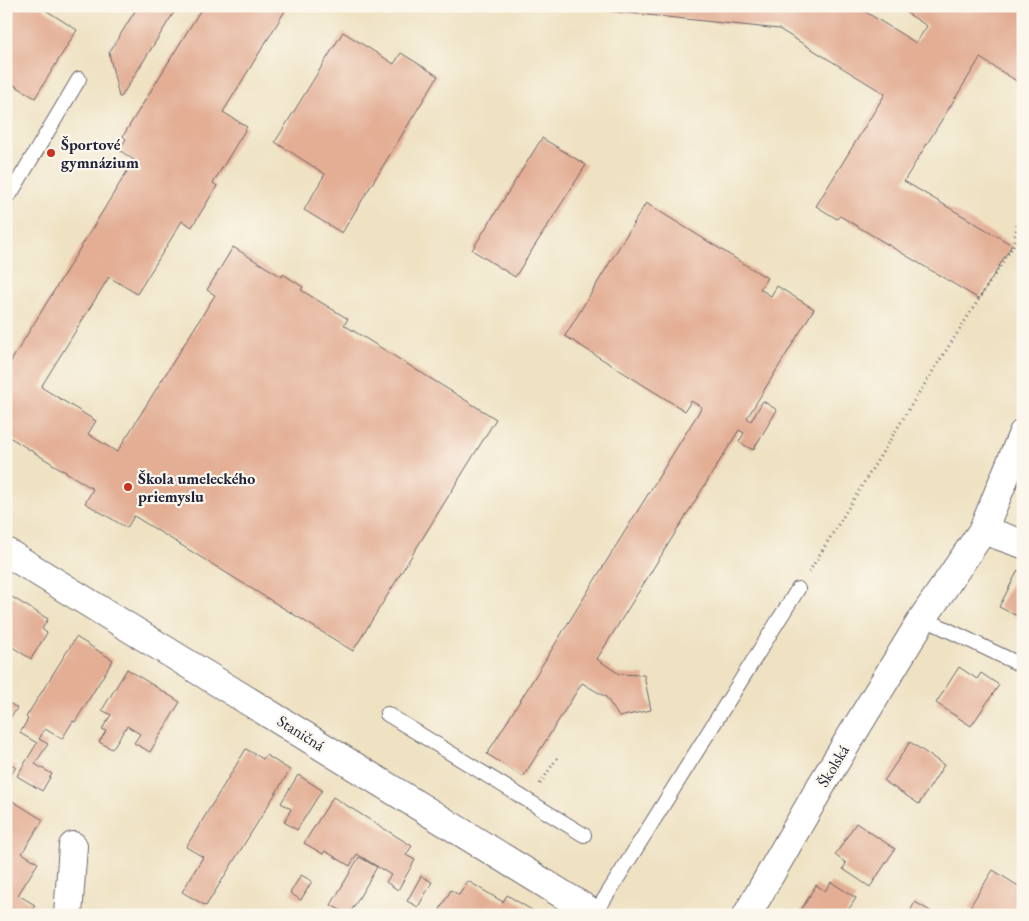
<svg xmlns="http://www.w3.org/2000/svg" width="1029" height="921" font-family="'EB Garamond',serif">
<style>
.building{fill:#e3ae94}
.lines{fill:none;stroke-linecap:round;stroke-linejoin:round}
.service-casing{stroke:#6a656b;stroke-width:16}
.minor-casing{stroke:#6a656b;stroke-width:30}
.path{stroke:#6a656b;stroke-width:3;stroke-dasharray:1 4;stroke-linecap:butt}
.service{stroke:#fff;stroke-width:14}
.minor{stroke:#fff;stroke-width:28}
.poi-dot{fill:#c8321e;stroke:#fbf7ec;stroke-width:2}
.labels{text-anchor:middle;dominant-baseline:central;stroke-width:4.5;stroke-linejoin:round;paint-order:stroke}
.poi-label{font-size:16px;font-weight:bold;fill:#22223b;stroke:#fbf7ec;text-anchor:start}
.street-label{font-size:16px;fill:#22223b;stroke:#fbf7ec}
</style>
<rect width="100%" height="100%" fill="#fbf7ec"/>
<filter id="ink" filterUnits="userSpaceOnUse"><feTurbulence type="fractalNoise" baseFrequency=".02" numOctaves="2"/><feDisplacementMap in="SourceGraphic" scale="10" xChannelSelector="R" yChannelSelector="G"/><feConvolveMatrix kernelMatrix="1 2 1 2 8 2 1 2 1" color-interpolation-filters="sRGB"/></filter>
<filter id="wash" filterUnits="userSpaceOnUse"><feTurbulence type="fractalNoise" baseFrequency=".0096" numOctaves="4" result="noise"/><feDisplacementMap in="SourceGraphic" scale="20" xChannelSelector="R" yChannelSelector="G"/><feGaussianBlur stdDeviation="1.12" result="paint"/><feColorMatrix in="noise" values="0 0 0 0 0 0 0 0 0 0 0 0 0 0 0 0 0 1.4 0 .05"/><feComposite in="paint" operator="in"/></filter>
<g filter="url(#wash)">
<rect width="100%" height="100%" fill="#efe2c3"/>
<g id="blocks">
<g class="building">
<path d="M6 6H39L77 30 35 98 14 85 6 98Z"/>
<path d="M138 6H178L121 97H119L109 53Z"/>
<path d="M203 6H288L223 112 247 127 213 183 217 186 192 227 182 221 137 294 109 277 41 387 96 421 88 434 117 452 215 295 207 290 233 247 282 277 283 274 303 287 301 290 348 319 344 325 496 419 353 651 134 516 127 528 85 503 93 489 6 435V365L8 366 134 160 119 150 126 139 123 136Z"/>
<path d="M582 6H856L916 43 927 26 896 6H1023V85L980 58 904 181 1012 245 979 299 840 216 837 219 816 206 885 94 779 29 582 8Z"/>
<path d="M343 32 394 64 401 53 438 76 342 233 304 210 325 174 275 142Z"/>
<path d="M542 138 586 165 515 277 472 250Z"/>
<path d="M646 203 767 278 760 289 771 296 777 286 814 309 747 418 751 421 763 401 777 410 753 450 739 442 744 433 739 430 597 659 619 674 644 675 651 710 619 717 606 697 582 683 523 777 487 754 702 407 691 401 685 411 565 336Z"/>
<path d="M1018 570 1023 573V619L999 607Z"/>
<path d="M12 597 48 619 42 629 47 633 31 659 6 643V606Z"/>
<path d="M76 637 113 660 75 722 73 721 62 739 45 729 39 739 48 744 35 764 52 774 42 791 17 776 37 743 20 733 28 719 26 717Z"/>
<path d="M959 667 977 679 981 673 999 685 971 726 936 703Z"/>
<path d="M127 669 180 702 150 752 134 743 140 734 127 726 112 749 99 742 106 731 102 729 111 715 102 710Z"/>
<path d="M6 701 17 708 6 724Z"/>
<path d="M910 742 944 765 919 804 884 781Z"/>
<path d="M246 749 263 759 266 755 290 770 206 906 182 892 203 857 186 847Z"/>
<path d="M6 762 16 767 6 783Z"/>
<path d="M298 775 322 790 297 830 284 822 291 809 281 803Z"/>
<path d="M6 797 43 820 22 853 38 863 18 895 35 905 29 915H6Z"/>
<path d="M333 797 412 846 406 855 415 860 398 890 386 882 391 875 357 854 350 866 325 851 323 854 304 843Z"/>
<path d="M856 823 895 849 870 887 843 869 846 863 835 855Z"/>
<path d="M359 857 377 867 349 915 331 905Z"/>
<path d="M993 870 1023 889V915H980L969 908Z"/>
<path d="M301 875 312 881 301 900 290 893Z"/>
<path d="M421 876 432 882 418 907 407 901Z"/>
<path d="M468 881 503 902 507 895 535 912 534 915H456L451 912 449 915 440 909 451 890 459 895Z"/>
<path d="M831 882 856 898 845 915H798L816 885 825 891Z"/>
<path d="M915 902 937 915H908Z"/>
</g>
</g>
</g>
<g filter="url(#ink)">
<use href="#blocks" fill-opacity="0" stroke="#6a656b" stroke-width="1"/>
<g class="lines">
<g class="service-casing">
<g id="service">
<path d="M6 190 11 193 79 79"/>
<path d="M923 618 1023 666"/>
<path d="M387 714 584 835"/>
<path d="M595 914 798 589"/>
</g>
</g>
<g class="minor-casing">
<g id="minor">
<path d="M983 530 1023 544"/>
<path d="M6 552 596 915"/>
<path d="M68 915 73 846"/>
<path d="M747 915 822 784 923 618 983 530 1023 433"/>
</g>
</g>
<g class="path">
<path d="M809 572 917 396 1013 246 1019 217"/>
<path d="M540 784 557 758"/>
</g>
<use href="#service" class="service"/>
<use href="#minor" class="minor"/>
</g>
</g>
<g class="poi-dot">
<circle cx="51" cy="153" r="5"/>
<circle cx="128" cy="487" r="5"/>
</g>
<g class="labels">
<g class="poi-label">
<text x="61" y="144">Športové<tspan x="61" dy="18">gymnázium</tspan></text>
<text x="138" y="478">Škola umeleckého<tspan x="138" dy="18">priemyslu</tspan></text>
</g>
<g class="street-label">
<text transform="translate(301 733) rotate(32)">Staničná</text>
<text transform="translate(833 766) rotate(-59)">Školská</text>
</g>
</g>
<rect width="1029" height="921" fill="none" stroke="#fbf7ec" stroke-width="25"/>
</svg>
